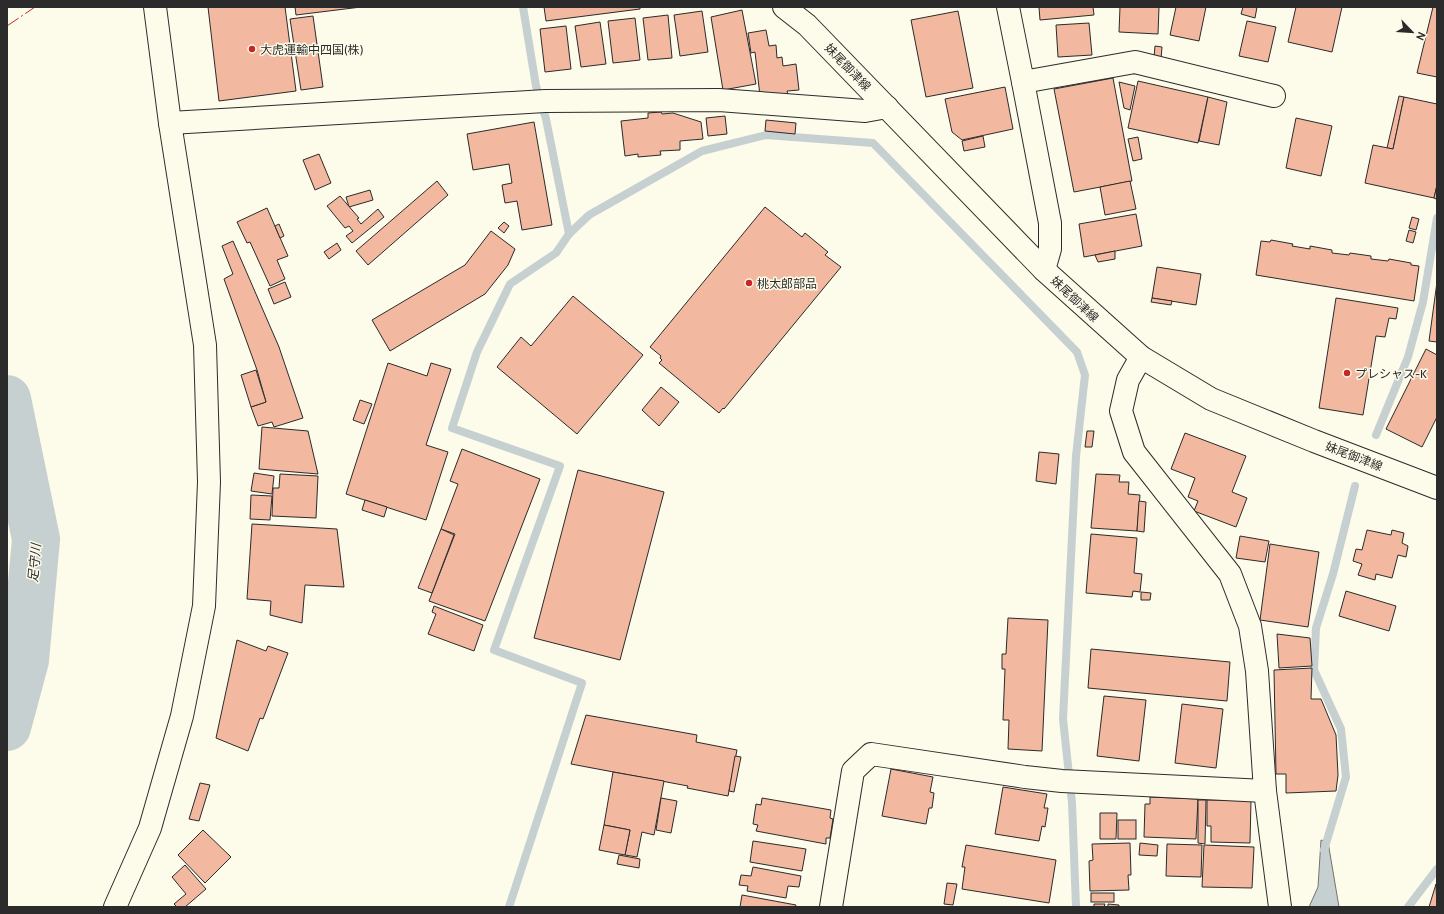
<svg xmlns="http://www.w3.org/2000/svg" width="1444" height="914" font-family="Cabin,'Noto Sans JP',sans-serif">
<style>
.water{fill:#c7d0d0;stroke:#74746e}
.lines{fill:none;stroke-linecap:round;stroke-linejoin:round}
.stream{stroke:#c7d0d0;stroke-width:8}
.river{stroke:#c7d0d0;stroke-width:48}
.building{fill:#f2b8a0;stroke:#2b2b2b}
.minor-casing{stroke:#2b2b2b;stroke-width:24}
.primary-casing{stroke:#2b2b2b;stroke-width:24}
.minor{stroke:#fdfbea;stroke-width:22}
.primary{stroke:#fdfbea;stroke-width:22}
.power{stroke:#c62828;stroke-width:1;stroke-dasharray:14 3 2 3;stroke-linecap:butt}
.poi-dot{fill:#c62828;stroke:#fdfbea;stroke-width:1.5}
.labels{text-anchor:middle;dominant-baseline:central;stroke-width:3;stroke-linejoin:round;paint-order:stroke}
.poi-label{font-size:12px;fill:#2b2b2b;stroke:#fdfbea;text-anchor:start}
.street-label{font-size:12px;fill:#2b2b2b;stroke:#fdfbea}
.water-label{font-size:13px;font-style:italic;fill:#2b2b2b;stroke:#fdfbea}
</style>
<rect width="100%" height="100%" fill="#fdfbea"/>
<path class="water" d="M1321 840 1328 842 1339 907H1309L1318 887Z"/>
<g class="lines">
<g class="stream">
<path d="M523 7 536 86 546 119 569 234"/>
<path d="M1376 435 1408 357 1423 302 1437 218"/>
<path d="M1324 850 1346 777 1341 729 1314 670 1316 628 1333 574 1355 486"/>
<path d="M509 907 582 683 494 650 560 466 452 428 477 352 510 284 556 253 569 234 589 215 702 151 766 135 873 143 1077 352 1085 375 1076 456 1063 719 1072 803 1076 907"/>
<path d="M1408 907 1437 869"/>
</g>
<path class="river" d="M7 399 36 539 25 660 7 727"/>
</g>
<g class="building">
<path d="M208 7H285L296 91 219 101Z"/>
<path d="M295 7H361L296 15Z"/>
<path d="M544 7H640V9L546 21Z"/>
<path d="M1039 7H1093L1094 15 1040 20Z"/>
<path d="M1120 7H1159L1158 34 1119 32Z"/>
<path d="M1176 7H1206L1199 41 1170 35Z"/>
<path d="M1243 7H1257L1255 18 1241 14Z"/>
<path d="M1296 7H1342L1332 52 1288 42Z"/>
<path d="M1433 7H1437V77L1417 73Z"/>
<path d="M742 10 756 84 723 90 711 17Z"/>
<path d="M702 11 708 52 680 56 674 15Z"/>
<path d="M958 11 973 88 926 97 911 20Z"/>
<path d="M668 15 672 58 648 60 643 18Z"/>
<path d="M313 16 323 87 301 90 290 19Z"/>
<path d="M635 18 640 60 613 63 608 21Z"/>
<path d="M1247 21 1276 27 1268 62 1239 56Z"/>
<path d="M600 22 606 64 581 67 575 26Z"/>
<path d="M1089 23 1092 55 1058 57 1056 25Z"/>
<path d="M566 26 571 69 545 72 540 29Z"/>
<path d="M766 30 769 46 776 45 777 58 782 57 783 66 796 64 799 90 787 91 788 95 760 96 755 52 751 53 748 33Z"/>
<path d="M1155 46 1162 47 1161 59 1154 58Z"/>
<path d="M1113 78 1132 181 1074 192 1054 89Z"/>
<path d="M1138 81 1208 97 1198 143 1128 128Z"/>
<path d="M1119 82 1135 86 1130 110 1124 108Z"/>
<path d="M1005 87 1013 129 962 140 952 132 945 99Z"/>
<path d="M1399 96 1404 97 1393 149 1387 148Z"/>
<path d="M1208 97 1227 102 1219 145 1199 141Z"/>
<path d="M1404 97 1437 104V185L1434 198 1365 183 1373 145 1393 149Z"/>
<path d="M661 112 662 114 673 113 701 122 703 139 680 141V150L660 151 661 155 638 157V154L625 156 621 121 648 118V113Z"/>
<path d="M725 116 727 134 708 136 706 118Z"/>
<path d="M1296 118 1332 126 1321 176 1286 168Z"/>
<path d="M766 120 796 123 795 134 765 131Z"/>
<path d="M534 122 552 225 522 230 517 201 505 203 502 185 512 183 509 164 473 170 467 134Z"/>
<path d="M983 136 985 147 964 151 962 141Z"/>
<path d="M1138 137 1142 159 1133 161 1128 139Z"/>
<path d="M319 154 331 183 315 190 303 160Z"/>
<path d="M437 181 448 195 368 265 356 251Z"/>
<path d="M1130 181 1136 209 1105 215 1100 187Z"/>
<path d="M1437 185V196L1436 199 1434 198Z"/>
<path d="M370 190 373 200 349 207 346 197Z"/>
<path d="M340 196 359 218 357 219 361 224 378 209 384 217 352 243 346 236 353 231 349 226 345 228 327 206Z"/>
<path d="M765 207 802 237 805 233 828 252 825 255 841 267 724 409 723 408 719 413 659 363 662 360 660 358 661 356 650 347Z"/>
<path d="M267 208 288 256 277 260 285 279 270 286 250 242 247 243 237 222Z"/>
<path d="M1136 214 1142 246 1084 257 1079 224Z"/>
<path d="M1412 217 1419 219 1416 230 1409 228Z"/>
<path d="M504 222 509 226 504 233 498 228Z"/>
<path d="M279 224 284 236 280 238 275 226Z"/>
<path d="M1409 230 1416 232 1413 243 1406 241Z"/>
<path d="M491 231 515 249 508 265 485 294 390 351 372 320 465 265Z"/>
<path d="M1271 240 1293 244 1292 246 1310 249V246L1332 250V253L1349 255 1350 253 1371 256V259L1388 261 1389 259 1411 263V265L1419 266 1414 301 1256 275 1261 241 1270 242Z"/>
<path d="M233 241 279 347 303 418 274 427 272 422 258 426 251 407 266 402 257 370 224 279 233 274 222 246Z"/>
<path d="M337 243 341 250 329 259 324 252Z"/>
<path d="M1115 251V259L1098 262 1095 255Z"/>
<path d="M1157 267 1201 274 1196 305 1152 298Z"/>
<path d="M285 282 291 297 274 304 268 289Z"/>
<path d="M1437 282V342L1429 341Z"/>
<path d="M573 296 643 355 577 434 497 367 521 337 531 346Z"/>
<path d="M1152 298 1172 301 1171 305 1151 302Z"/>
<path d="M1336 298 1398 308 1396 319 1389 318 1385 337 1376 336 1363 415 1319 408Z"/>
<path d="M1426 349 1437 355V417L1422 447 1386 429Z"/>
<path d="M388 363 427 376 431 363 451 369 426 445 448 452 426 520 346 494Z"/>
<path d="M256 370 266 402 251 407 241 375Z"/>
<path d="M661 387 679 402 659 426 642 410Z"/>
<path d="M360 400 372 404 364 424 353 420Z"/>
<path d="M262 427 308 431 318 474 259 469Z"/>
<path d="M1087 431H1094L1092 447H1085Z"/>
<path d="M1185 433 1246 456 1232 492 1247 498 1236 527 1194 511 1198 501 1188 497 1195 478 1171 469Z"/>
<path d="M462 449 540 479 485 621 429 601 455 534 441 529 458 484 450 481Z"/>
<path d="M1039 452 1059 454 1056 484 1036 481Z"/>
<path d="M578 470 664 492 620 660 534 638Z"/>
<path d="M254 473 274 476 272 494 251 491Z"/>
<path d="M280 474 318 476 316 518 272 516 273 488H279Z"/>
<path d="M1096 474 1120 475 1119 482H1129L1128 494 1140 495 1137 531 1091 528Z"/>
<path d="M251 495 272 496 270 520 250 519Z"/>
<path d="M365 500 387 507 384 517 362 510Z"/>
<path d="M1139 501 1146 502 1144 532 1137 531Z"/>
<path d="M252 524 337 529 344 587 305 585 302 623 270 615 271 601 247 599Z"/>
<path d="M441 529 454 535 432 593 418 588Z"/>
<path d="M1367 530 1391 535 1392 530 1404 533 1402 543 1408 546 1406 557 1398 555 1392 578 1376 574 1375 580 1358 575 1362 564 1353 561 1356 549 1362 550Z"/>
<path d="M1091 534 1137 538 1134 573 1142 574 1140 592 1133 591 1132 597 1086 593Z"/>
<path d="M1240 536 1269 541 1265 562 1236 558Z"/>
<path d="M1270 544 1319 552 1308 627 1260 620Z"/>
<path d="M1346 591 1396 606 1389 631 1339 616Z"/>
<path d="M1141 592 1151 593 1150 600H1141Z"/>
<path d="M434 606 483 625 474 651 428 634 436 614 432 612Z"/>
<path d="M1008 618 1048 620 1042 751 1008 749 1009 720H1003L1005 669H1002V654H1006Z"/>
<path d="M1277 634 1310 638 1312 666 1279 668Z"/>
<path d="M237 640 266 651 268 646 288 653 263 719 260 718 248 751 216 738Z"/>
<path d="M1091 649 1230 662 1227 701 1088 688Z"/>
<path d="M1312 668 1311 699H1321L1336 735 1338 775 1336 791 1286 793V774H1276L1274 670Z"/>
<path d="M1104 696 1146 700 1139 761 1097 756Z"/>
<path d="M1182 704 1223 709 1216 768 1175 763Z"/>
<path d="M586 715 697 735 696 742 737 750 728 796 687 788 688 786 571 764Z"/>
<path d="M735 756 741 757 734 792 729 791Z"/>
<path d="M891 769 933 777 930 792 934 793 932 808H929L926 824 882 816Z"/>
<path d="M613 772 664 781 654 835 642 832 637 857 625 855 630 830 604 825Z"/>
<path d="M200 783 210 785 199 821 189 819Z"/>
<path d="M1003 787 1047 794 1044 808H1048L1045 827 1042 826 1039 841 995 834Z"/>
<path d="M1150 797 1198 799 1196 839 1144 837 1145 804H1150Z"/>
<path d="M661 798 677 801 671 833 656 830Z"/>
<path d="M762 798 831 810 830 818 833 819 830 838H826V844L756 831 758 825 753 824 756 804 761 805Z"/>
<path d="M1198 800H1206L1205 844 1198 843Z"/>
<path d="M1207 800H1251L1250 843 1211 842V826H1207Z"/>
<path d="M1100 813H1117L1116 839H1100Z"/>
<rect x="1118" y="820" width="18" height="19"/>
<path d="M604 825 630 830 625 855 599 850Z"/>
<path d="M203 830 231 857 205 883 178 855Z"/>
<path d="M753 841 806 849 802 871 750 862Z"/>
<path d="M1130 843 1131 875H1128L1129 890 1090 891 1089 861 1093 860 1092 844Z"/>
<path d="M1140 843 1158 845 1157 856 1139 855Z"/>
<path d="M1167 844 1202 845 1201 877 1166 876Z"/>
<path d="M966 845 1056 860 1049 903 962 889 965 867H962Z"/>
<path d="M1204 845 1254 847 1252 888 1202 887Z"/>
<path d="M619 855 640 859 639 868 617 864Z"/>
<path d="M185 865 206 889 185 907H177L174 904 186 894 172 877Z"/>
<path d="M753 867 801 876 799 887 788 886 786 898 747 891 748 886 739 885 741 875 751 876Z"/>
<path d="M947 883 957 884 953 905 944 904Z"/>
<path d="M1436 884 1437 907H1429Z"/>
<rect x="1091" y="893" width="23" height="9"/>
<path d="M742 895 796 905 795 907H740Z"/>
<path d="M1094 904H1105L1104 907H1094Z"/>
<path d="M1108 904 1119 905V907H1108Z"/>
</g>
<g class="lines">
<g class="minor-casing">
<g id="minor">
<path d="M1008 7 1023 82 1050 223V249L1044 270"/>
<path d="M1023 82 1135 62 1274 96"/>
<path d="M170 123 545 101 719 100 865 111 887 107"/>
<path d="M1141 357 1128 380 1121 411 1134 452 1230 574 1250 626 1257 671 1265 791 1280 907"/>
<path d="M115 907 150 828 182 716 204 606 209 482 205 345 170 123 155 7"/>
<path d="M831 907 853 771 871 754 1025 777 1062 781 1265 791"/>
</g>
</g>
<g class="primary-casing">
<path id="primary" d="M784 7 807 25 1044 270 1141 357 1211 399 1314 441 1437 488"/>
</g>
<use href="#minor" class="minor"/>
<use href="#primary" class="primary"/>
<path class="power" d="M7 26 35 7"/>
</g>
<g class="poi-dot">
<circle cx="252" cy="49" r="4"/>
<circle cx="749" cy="283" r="4"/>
<circle cx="1347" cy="373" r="4"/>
</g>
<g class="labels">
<g class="poi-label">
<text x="260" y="49">大虎運輸中四国(株)</text>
<text x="757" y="283">桃太郎部品</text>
<text x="1355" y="373">プレシャス-K</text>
</g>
<g class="street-label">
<text transform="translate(848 67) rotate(46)">妹尾御津線</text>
<text transform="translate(1075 299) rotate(43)">妹尾御津線</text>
<text transform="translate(1354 456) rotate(21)">妹尾御津線</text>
</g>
<g class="water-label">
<text transform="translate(34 563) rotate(-85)">足守川</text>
</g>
</g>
<rect width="1444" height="914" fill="none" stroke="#2b2b2b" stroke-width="16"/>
<g transform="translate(1412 32) rotate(115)" stroke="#fdfbea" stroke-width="3" paint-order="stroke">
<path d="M0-3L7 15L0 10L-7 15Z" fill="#2b2b2b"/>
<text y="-6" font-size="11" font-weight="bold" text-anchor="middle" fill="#2b2b2b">N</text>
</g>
</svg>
